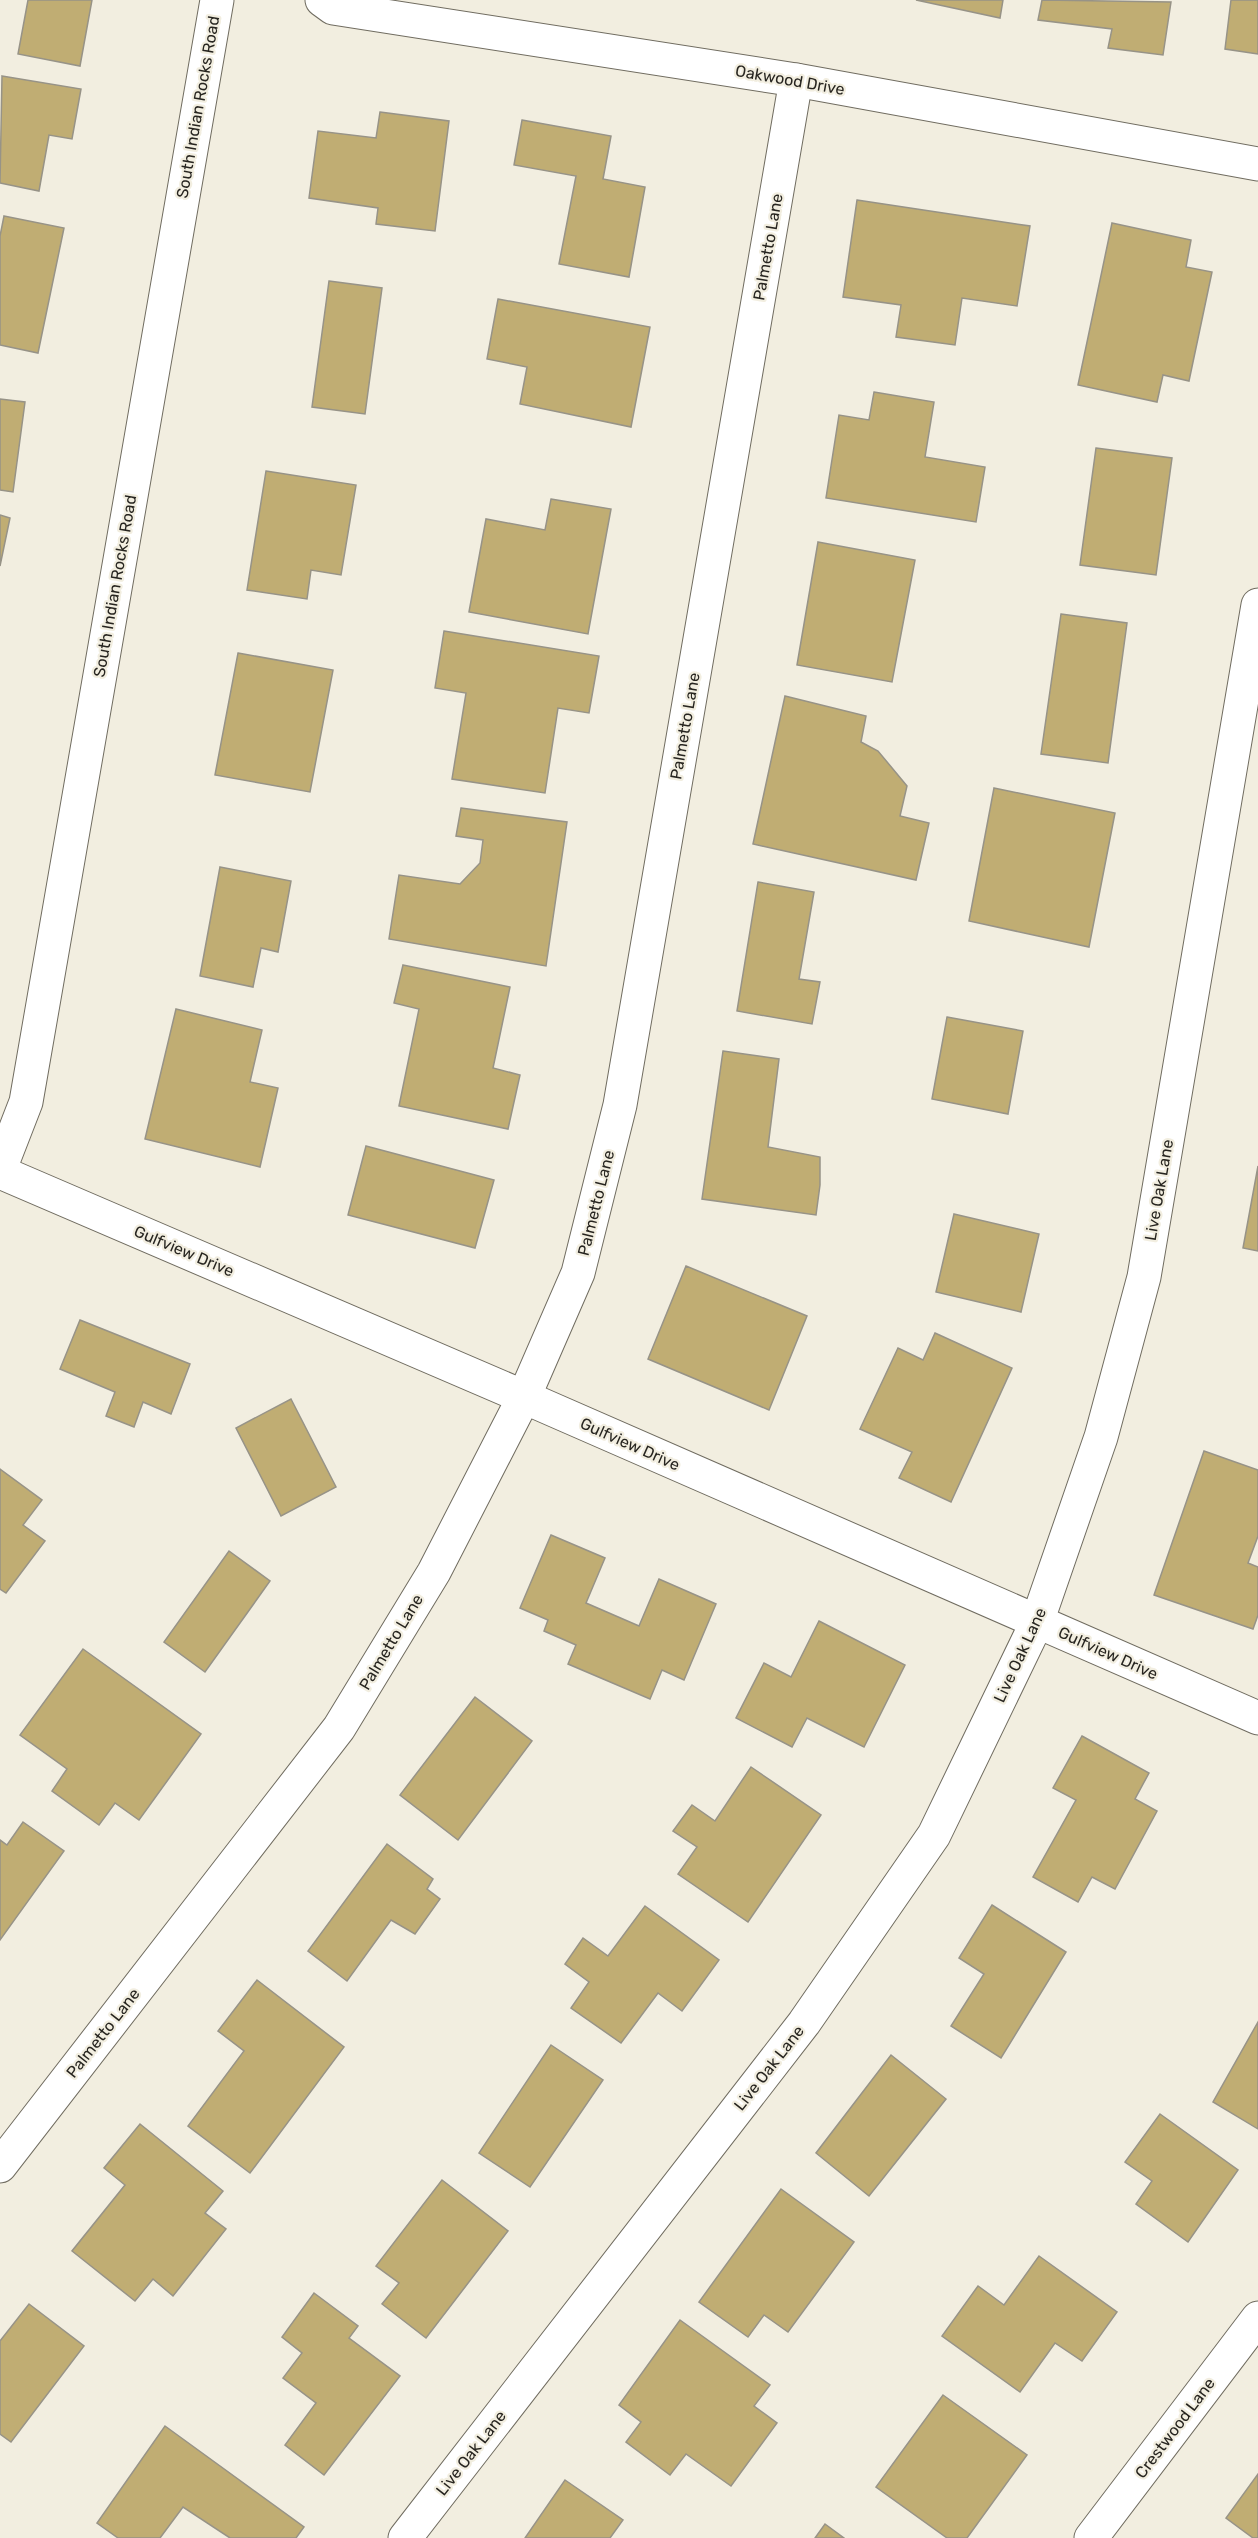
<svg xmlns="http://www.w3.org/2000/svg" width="1258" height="2538" font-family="Rubik,sans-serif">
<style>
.building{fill:#c0ad73;stroke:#979387;stroke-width:1.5}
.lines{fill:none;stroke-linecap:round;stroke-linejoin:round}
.minor-casing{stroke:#706c60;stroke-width:35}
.tertiary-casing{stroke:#706c60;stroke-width:35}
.minor{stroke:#fff;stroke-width:33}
.tertiary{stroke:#fff;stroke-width:33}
.labels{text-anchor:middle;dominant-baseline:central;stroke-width:4.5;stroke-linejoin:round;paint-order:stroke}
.street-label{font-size:16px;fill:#272520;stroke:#f2eee0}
</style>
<rect width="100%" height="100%" fill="#f2eee0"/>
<g class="building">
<path d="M28 0H92L80 66 18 54Z"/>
<path d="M916 0H1003L1000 18Z"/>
<path d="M1042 0 1171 2 1163 55 1108 48 1112 29 1038 20Z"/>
<path d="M1231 0H1258V54L1225 49Z"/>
<path d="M2 76 81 89 72 139 49 135 39 191 0 183Z"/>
<path d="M380 112 449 121 435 231 376 224 378 208 309 198 318 131 376 138Z"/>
<path d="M522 120 611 136 603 179 645 187 629 277 559 264 576 176 514 165Z"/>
<path d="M857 200 1030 226 1017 306 962 298 955 345 896 337 901 305 843 297Z"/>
<path d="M4 216 64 228 38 353 0 345V236Z"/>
<path d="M1112 223 1191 240 1186 267 1212 272 1189 381 1163 375 1157 402 1078 385Z"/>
<path d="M329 281 382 288 365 414 312 407Z"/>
<path d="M498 299 650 327 631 427 520 404 527 367 487 359Z"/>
<path d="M874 392 934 402 925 457 985 467 976 522 826 498 839 415 869 420Z"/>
<path d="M0 399 25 402 13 492 0 490Z"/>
<path d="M1096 448 1172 458 1156 575 1080 565Z"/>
<path d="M266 471 356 485 341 575 311 570 307 599 247 590Z"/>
<path d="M551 499 611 509 588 634 469 612 486 519 545 530Z"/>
<path d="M0 515 10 518 0 566Z"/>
<path d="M818 542 915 560 892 682 797 665Z"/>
<path d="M1061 614 1127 623 1108 763 1041 754Z"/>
<path d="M444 631 599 656 589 713 558 708 545 793 452 779 466 693 435 688Z"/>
<path d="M238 653 333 670 310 792 215 775Z"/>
<path d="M785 696 866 716 861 742 878 751 907 786 900 816 929 823 916 880 753 844Z"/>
<path d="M994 788 1115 813 1089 947 969 921Z"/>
<path d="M461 808 567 822 546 966 389 939 399 875 460 884 480 863 483 840 456 836Z"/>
<path d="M220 867 291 881 278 952 261 948 253 987 200 976Z"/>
<path d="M758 882 814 892 799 979 820 982 812 1024 737 1011Z"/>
<path d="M403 965 510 987 493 1068 520 1075 508 1129 399 1106 419 1009 394 1003Z"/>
<path d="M176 1009 262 1030 250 1082 278 1088 260 1167 145 1139Z"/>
<path d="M947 1017 1023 1031 1008 1114 932 1099Z"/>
<path d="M723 1051 779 1059 768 1147 820 1157V1185L816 1215 702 1199Z"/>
<path d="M366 1146 494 1180 475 1248 348 1215Z"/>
<path d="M1258 1166V1251L1243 1248Z"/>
<path d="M954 1214 1039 1234 1021 1312 936 1292Z"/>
<path d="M686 1266 807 1316 769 1410 648 1359Z"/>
<path d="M80 1320 190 1364 171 1414 143 1402 134 1427 106 1416 115 1392 60 1369Z"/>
<path d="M935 1333 1012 1368 951 1502 899 1478 912 1452 860 1429 898 1348 923 1360Z"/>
<path d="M291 1399 336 1487 281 1516 236 1428Z"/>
<path d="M1204 1451 1258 1470V1536L1248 1563 1258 1567V1615L1253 1629 1154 1595Z"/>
<path d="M0 1469 42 1500 23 1525 45 1541 6 1593 0 1589Z"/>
<path d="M551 1535 605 1558 586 1603 639 1626 659 1579 716 1604 684 1680 662 1670 650 1699 568 1664 576 1645 544 1631 548 1620 520 1608Z"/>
<path d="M229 1551 270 1581 205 1672 164 1642Z"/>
<path d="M819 1621 905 1665 864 1747 807 1718 792 1747 736 1718 764 1663 791 1677Z"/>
<path d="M83 1649 201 1734 139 1820 115 1803 99 1825 52 1791 67 1769 20 1735Z"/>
<path d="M475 1697 532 1741 458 1840 400 1795Z"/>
<path d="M1082 1736 1149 1773 1135 1799 1157 1811 1115 1889 1092 1877 1078 1902 1033 1877 1076 1800 1053 1788Z"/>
<path d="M751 1767 821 1815 748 1922 678 1874 697 1847 673 1831 692 1805 715 1821Z"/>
<path d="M23 1822 64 1851 0 1940V1840L7 1845Z"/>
<path d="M387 1844 433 1879 427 1889 440 1899 415 1934 391 1920 347 1981 308 1951Z"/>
<path d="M992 1905 1066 1952 1001 2058 951 2026 984 1974 959 1958Z"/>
<path d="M645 1906 719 1960 682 2011 658 1993 621 2043 571 2008 589 1982 565 1964 583 1938 608 1956Z"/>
<path d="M257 1980 344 2047 250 2173 188 2126 244 2051 218 2031Z"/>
<path d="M1258 2022V2129L1213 2102Z"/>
<path d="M551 2045 603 2080 530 2187 479 2153Z"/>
<path d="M891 2055 946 2099 869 2196 816 2153Z"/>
<path d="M1160 2114 1238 2170 1188 2242 1136 2204 1152 2181 1125 2162Z"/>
<path d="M140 2124 223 2191 205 2213 226 2229 173 2296 153 2279 135 2301 72 2251 125 2185 104 2168Z"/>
<path d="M442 2180 508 2231 426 2338 382 2304 399 2283 376 2266Z"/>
<path d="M781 2189 854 2242 788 2332 764 2315 748 2337 699 2302Z"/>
<path d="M1039 2256 1117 2312 1082 2361 1055 2343 1020 2392 942 2336 978 2286 1004 2305Z"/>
<path d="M314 2293 358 2326 349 2338 400 2376 324 2475 285 2445 316 2403 283 2378 302 2353 282 2337Z"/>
<path d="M29 2304 84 2346 11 2442 0 2434V2341Z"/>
<path d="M680 2320 770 2385 754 2406 777 2423 731 2486 686 2454 670 2475 626 2442 641 2422 619 2405Z"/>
<path d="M943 2395 1027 2455 967 2538H947L876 2487Z"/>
<path d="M165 2426 304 2527 296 2538H230L183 2507 160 2538H118L97 2523Z"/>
<path d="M1258 2474V2538H1253L1226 2518Z"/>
<path d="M565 2480 623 2520 610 2538H525Z"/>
<path d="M825 2524 844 2538H815Z"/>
</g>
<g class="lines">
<g class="minor-casing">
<g id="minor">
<path d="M322 0 333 8 796 80 1258 164"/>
<path d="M0 1172 524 1397 1258 1718"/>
<path d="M0 2166 339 1728 434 1572 524 1397 578 1273 620 1105 796 80"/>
<path d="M405 2538 804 2023 934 1835 1037 1622 1101 1437 1144 1277 1258 605"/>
<path d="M1091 2538 1258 2318"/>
</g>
</g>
<g class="tertiary-casing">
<path id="tertiary" d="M0 1169 26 1102 217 0"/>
</g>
<use href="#minor" class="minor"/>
<use href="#tertiary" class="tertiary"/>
</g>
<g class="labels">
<g class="street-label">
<text transform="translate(790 80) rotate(10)">Oakwood Drive</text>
<text transform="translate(198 107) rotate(-80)">South Indian Rocks Road</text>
<text transform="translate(768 247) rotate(-80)">Palmetto Lane</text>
<text transform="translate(115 586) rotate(-80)">South Indian Rocks Road</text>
<text transform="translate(685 726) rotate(-80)">Palmetto Lane</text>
<text transform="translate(1159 1190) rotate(-80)">Live Oak Lane</text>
<text transform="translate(596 1203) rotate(-76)">Palmetto Lane</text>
<text transform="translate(184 1251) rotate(23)">Gulfview Drive</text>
<text transform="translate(630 1444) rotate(24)">Gulfview Drive</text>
<text transform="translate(391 1642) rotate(-59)">Palmetto Lane</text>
<text transform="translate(1108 1653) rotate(24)">Gulfview Drive</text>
<text transform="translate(1020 1655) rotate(-65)">Live Oak Lane</text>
<text transform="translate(103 2033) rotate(-52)">Palmetto Lane</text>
<text transform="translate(769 2068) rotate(-52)">Live Oak Lane</text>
<text transform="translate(1175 2428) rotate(-53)">Crestwood Lane</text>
<text transform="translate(471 2453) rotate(-52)">Live Oak Lane</text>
</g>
</g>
</svg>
